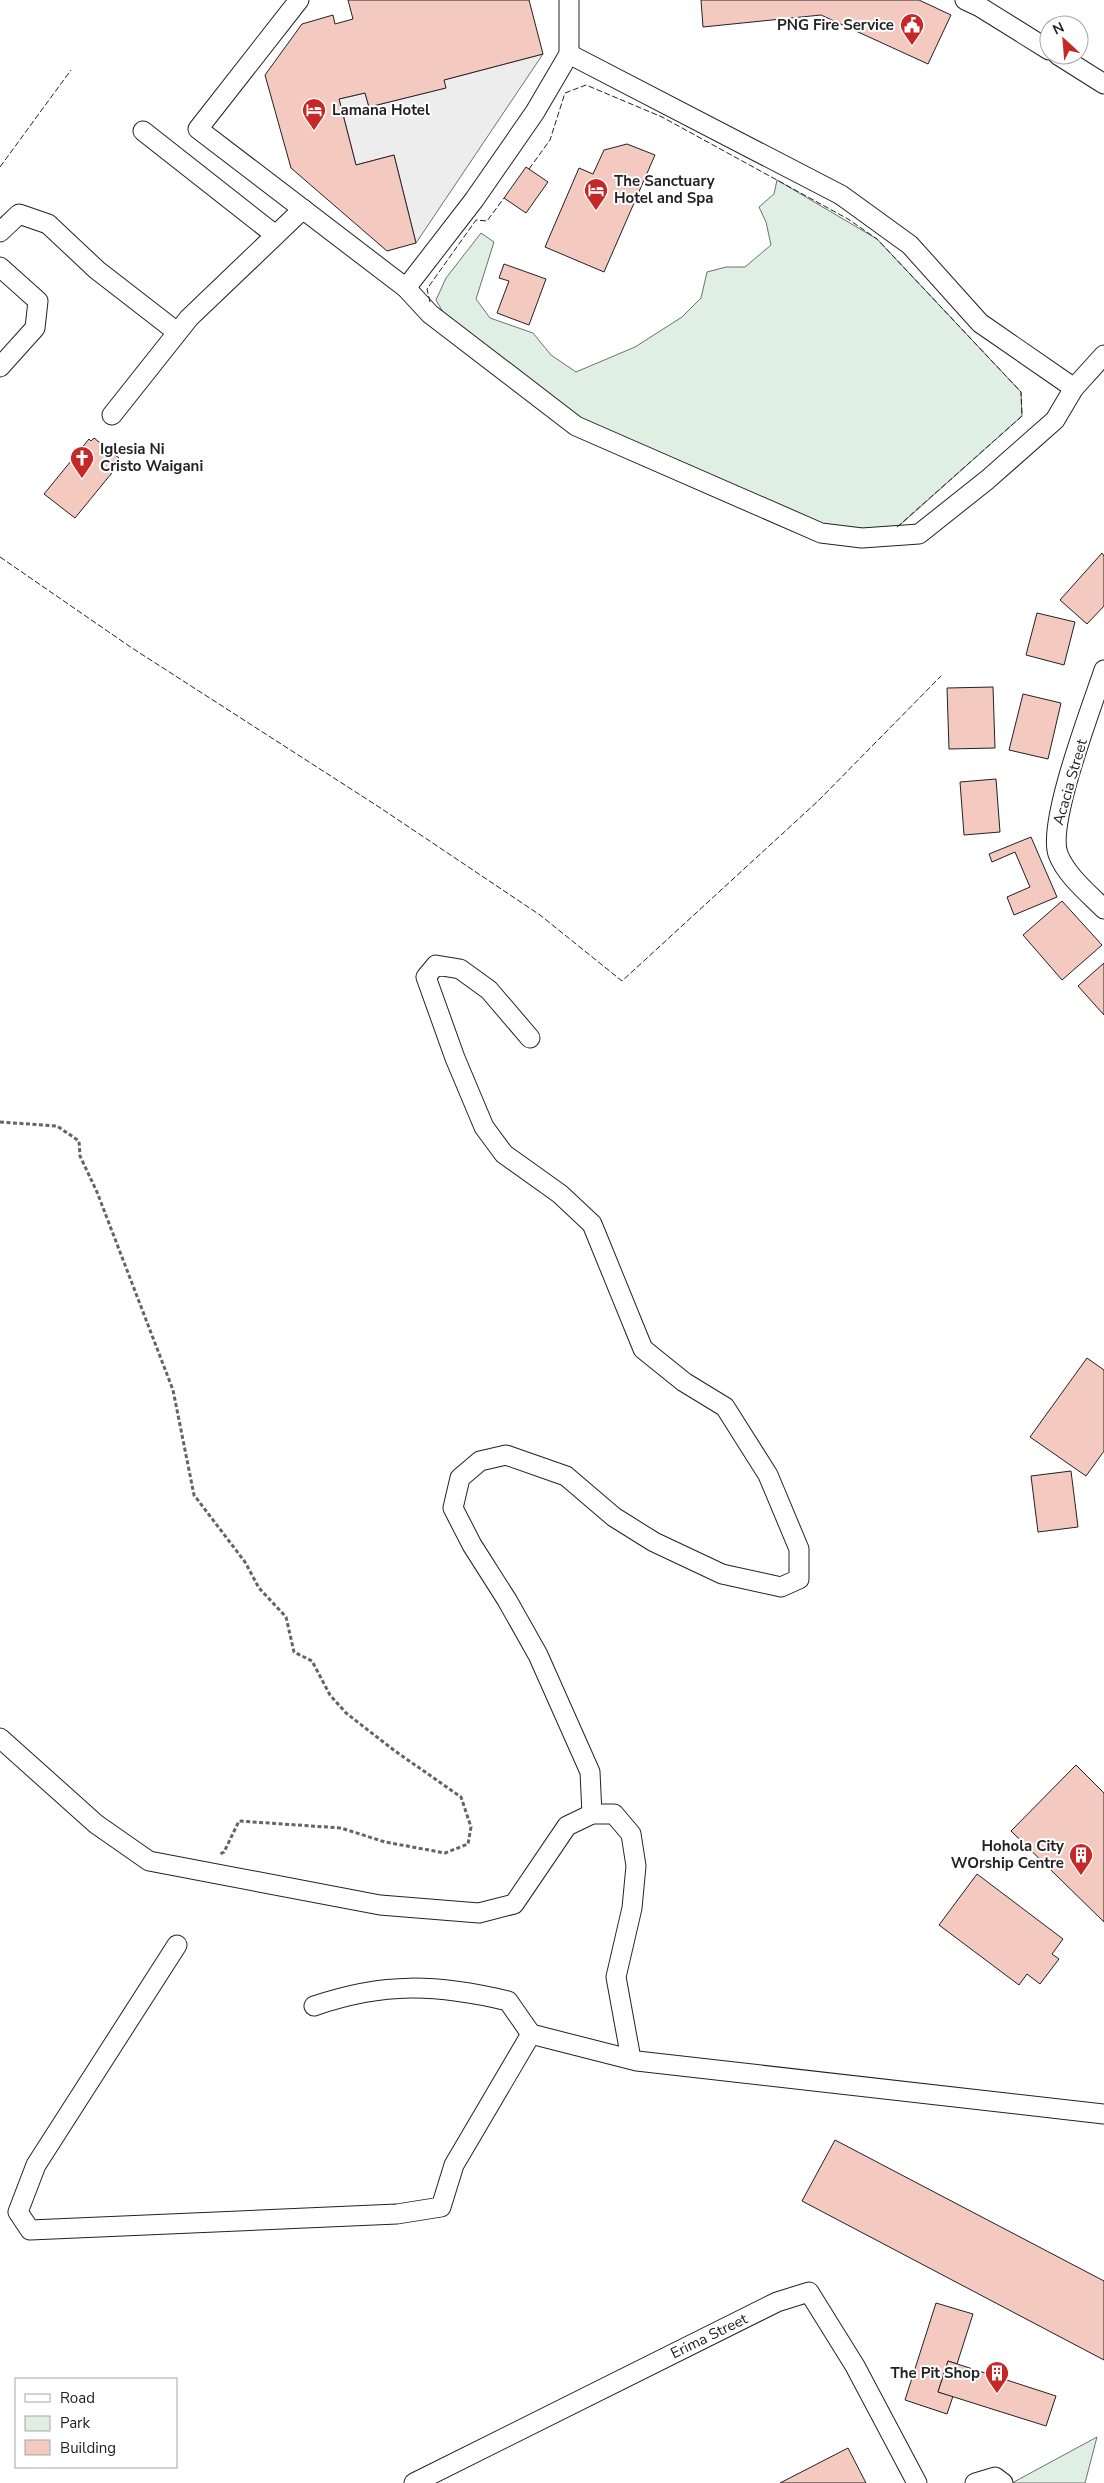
<svg xmlns="http://www.w3.org/2000/svg" width="1104" height="2483" font-family="'Nunito Sans',sans-serif">
<style>
.green{fill:#e0efe3;stroke:#6f6f6f}
.parking{fill:#ededed;stroke:#6f6f6f}
.building{fill:#f3c9c0;stroke:#222}
.lines{fill:none;stroke-linecap:round;stroke-linejoin:round}
.street-casing{stroke:#222;stroke-width:21}
.path{stroke:#646464;stroke-width:3;stroke-dasharray:4 2.5;stroke-linecap:butt}
.street{stroke:#fff;stroke-width:19}
.fence{stroke:#222;stroke-width:1;stroke-dasharray:6 2.5;stroke-linecap:butt}
.labels{text-anchor:middle;dominant-baseline:central;stroke-width:4;stroke-linejoin:round;paint-order:stroke}
.poi-label{font-size:15px;font-weight:bold;fill:#222;stroke:#fff;text-anchor:end}
.street-label{font-size:15px;fill:#222;stroke:#fff}
</style>
<rect width="100%" height="100%" fill="#fff"/>
<g class="green">
<path d="M777 180 877 239 1021 392 1022 416 890 534 826 531 577 423 447 319 436 300 446 278 481 233 494 242 476 299 490 318 533 333 551 355 576 372 635 347 682 317 701 298 707 272 726 267H745L771 245 766 222 759 207 774 194Z"/>
<path d="M1097 2437 1085 2483H1012Z"/>
</g>
<path class="parking" d="M543 54 416 243 394 155 356 165 339 99 365 93 369 107 445 88 444 80Z"/>
<g class="building">
<path d="M348 0H529L543 54 444 80 446 88 369 107 365 93 339 99 356 165 394 155 416 243 387 251 291 168 265 75 302 24 333 15 335 24 353 19Z"/>
<path d="M701 0H919L951 15 928 64 821 15 703 27Z"/>
<path d="M627 144 655 155 604 272 545 247 579 168 593 174 604 150Z"/>
<path d="M526 167 548 182 526 213 504 198Z"/>
<path d="M504 264 546 279 529 325 497 313 509 281 499 278Z"/>
<path d="M94 438 119 458 117 461 120 463 75 518 44 494 89 439 91 441Z"/>
<path d="M1102 553 1104 556V606L1087 624 1060 600Z"/>
<path d="M1037 613 1075 622 1064 665 1026 655Z"/>
<path d="M993 687 995 748 949 749 947 688Z"/>
<path d="M1023 694 1061 703 1048 759 1009 750Z"/>
<path d="M996 779 1000 832 964 835 960 782Z"/>
<path d="M1031 837 1057 897 1014 915 1007 897 1030 887 1015 852 992 862 989 854Z"/>
<path d="M1062 901 1102 945 1062 980 1023 935Z"/>
<path d="M1104 963V1015L1078 986Z"/>
<path d="M1087 1358 1104 1370V1451L1086 1476 1030 1437Z"/>
<path d="M1071 1471 1078 1527 1038 1532 1031 1476Z"/>
<path d="M1076 1765 1104 1793V1922L1011 1831Z"/>
<path d="M977 1874 1063 1939 1052 1954 1059 1959 1040 1984 1027 1974 1019 1985 939 1925Z"/>
<path d="M835 2140 1104 2281V2360L802 2201Z"/>
<path d="M936 2303 973 2314 957 2364 948 2361 938 2392 953 2396 947 2414 905 2400Z"/>
<path d="M948 2361 1056 2396 1046 2426 938 2392Z"/>
<path d="M848 2448 866 2483H780Z"/>
</g>
<g class="lines">
<g class="street-casing">
<g id="street">
<path d="M299 0 198 129 406 288 430 314 576 426 821 533 862 538 919 534 987 480 1055 420 1074 388 1104 355"/>
<path d="M965 0 980 7 1049 50"/>
<path d="M569 54 841 195 910 245 980 323 1074 388"/>
<path d="M1058 55 1104 84"/>
<path d="M143 131 274 234"/>
<path d="M0 232 19 214 48 224 97 270 177 332"/>
<path d="M0 267 38 301 35 328 0 367"/>
<path d="M406 288 474 200 535 112 569 54V0"/>
<path d="M112 415 189 318 303 209"/>
<path d="M1104 670C1092 706 1047 823 1058 854 1066 875 1088 893 1104 909"/>
<path d="M530 1038 489 990 460 969 436 965 426 977 455 1058 484 1127 504 1154 560 1194 592 1224 643 1349 684 1382 725 1407 768 1475 799 1549V1579L781 1587 722 1574 654 1542 614 1517 566 1476 506 1455 480 1461 460 1478 453 1508 472 1545 507 1600 538 1655 590 1772 592 1814"/>
<path d="M0 1738 96 1824 149 1861 380 1905 479 1913 514 1904 567 1826 592 1814H614L631 1834 636 1866 632 1908 616 1977 631 2059"/>
<path d="M177 1945 36 2165 18 2212 30 2230 397 2214 441 2207 454 2165 531 2034 637 2061 1104 2114"/>
<path d="M314 2006C384 1982 436 1984 508 2001L531 2034"/>
<path d="M414 2483 777 2302 809 2292 855 2366 917 2483"/>
<path d="M975 2483 995 2477 1003 2483"/>
</g>
</g>
<path class="path" d="M0 1122 57 1126 79 1141 80 1156 97 1192 173 1390 194 1495 245 1562 259 1588 286 1617 294 1652 312 1661 330 1695 346 1713 395 1751 461 1797 471 1827 468 1844 445 1853 385 1842 341 1828 239 1821 224 1852 220 1854"/>
<use href="#street" class="street"/>
<g class="fence">
<path d="M0 167 71 70"/>
<path d="M529 169 550 140 565 93 586 85 662 117 848 219 877 239 1021 392 1022 416 896 528"/>
<path d="M430 302 427 289 476 220 487 221 504 198"/>
<path d="M0 557 132 648 379 807 540 915 622 981 818 801 941 676"/>
</g>
</g>
<defs>
<g id="civic-pin" transform="scale(1.25)"><path d="M0 17L-7.5 6A9.5 9.5 0 1 1 7.5 6Z" fill="#c62828" stroke="#fff"/><path d="M-.6-6.5H3V-4.5H.6V-3L4-1V1h2V6H-6V1h2V-1L-.6-3ZM-1.2 2.5V6h2.4V2.5Z" fill="#fff"/></g>
<g id="hotel-pin" transform="scale(1.25)"><path d="M0 17L-7.5 6A9.5 9.5 0 1 1 7.5 6Z" fill="#c62828" stroke="#fff"/><path d="M-6-4.5h1.5V1H6V5H4.5V3h-9V5H-6ZM-4 0a1.8 1.8 0 1 1 3.6 0ZM.5 0V-2.5h3Q6-2.5 6 0Z" fill="#fff"/></g>
<g id="church-pin" transform="scale(1.25)"><path d="M0 17L-7.5 6A9.5 9.5 0 1 1 7.5 6Z" fill="#c62828" stroke="#fff"/><path d="M-1.2-6h2.4v3.5h3.3v2.4h-3.3V6h-2.4V-.1h-3.3v-2.4h3.3Z" fill="#fff"/></g>
<g id="building-pin" transform="scale(1.25)"><path d="M0 17L-7.5 6A9.5 9.5 0 1 1 7.5 6Z" fill="#c62828" stroke="#fff"/><path d="M-4-6H4V6H1V3H-1V6H-4ZM-2.5-4.3h1.7v1.8h-1.7ZM.8-4.3h1.7v1.8H.8ZM-2.5-1h1.7V.8h-1.7ZM.8-1h1.7V.8H.8Z" fill="#fff"/></g>
</defs>
<g fill-rule="evenodd">
<use href="#civic-pin" x="912" y="25"/>
<use href="#hotel-pin" x="314" y="110"/>
<use href="#hotel-pin" x="596" y="190"/>
<use href="#church-pin" x="82" y="458"/>
<use href="#building-pin" x="1081" y="1855"/>
<use href="#building-pin" x="997" y="2373"/>
</g>
<g class="labels">
<g class="poi-label">
<text x="894" y="25">PNG Fire Service</text>
<text x="332" y="110" text-anchor="start">Lamana Hotel</text>
<text x="614" y="181" text-anchor="start">The Sanctuary<tspan x="614" dy="17">Hotel and Spa</tspan></text>
<text x="100" y="449" text-anchor="start">Iglesia Ni<tspan x="100" dy="17">Cristo Waigani</tspan></text>
<text x="1064" y="1846">Hohola City<tspan x="1064" dy="17">WOrship Centre</tspan></text>
<text x="980" y="2373">The Pit Shop</text>
</g>
<g class="street-label">
<text transform="translate(1070 782) rotate(-74)">Acacia Street</text>
<text transform="translate(709 2336) rotate(-26)">Erima Street</text>
</g>
</g>
<rect x="15" y="2378" width="162" height="90" fill="#ffffff" stroke="#a7a7a7"/>
<rect x="25" y="2394" width="25" height="8" fill="#ffffff" stroke="#a7a7a7"/>
<text x="60" y="2403" font-size="15" fill="#222222">Road</text>
<rect x="25" y="2416" width="25" height="15" fill="#e0efe3" stroke="#a7a7a7"/>
<text x="60" y="2428" font-size="15" fill="#222222">Park</text>
<rect x="25" y="2440" width="25" height="15" fill="#f3c9c0" stroke="#a7a7a7"/>
<text x="60" y="2453" font-size="15" fill="#222222">Building</text>
<g transform="translate(1064 40) rotate(334)"><circle r="24" fill="#ffffff" stroke="#a7a7a7"/>
<path d="M0-4L9 19L0 12L-9 19Z" fill="#c62828"/>
<text y="-8" font-size="14" font-weight="bold" text-anchor="middle" fill="#222222">N</text>
</g>
</svg>
